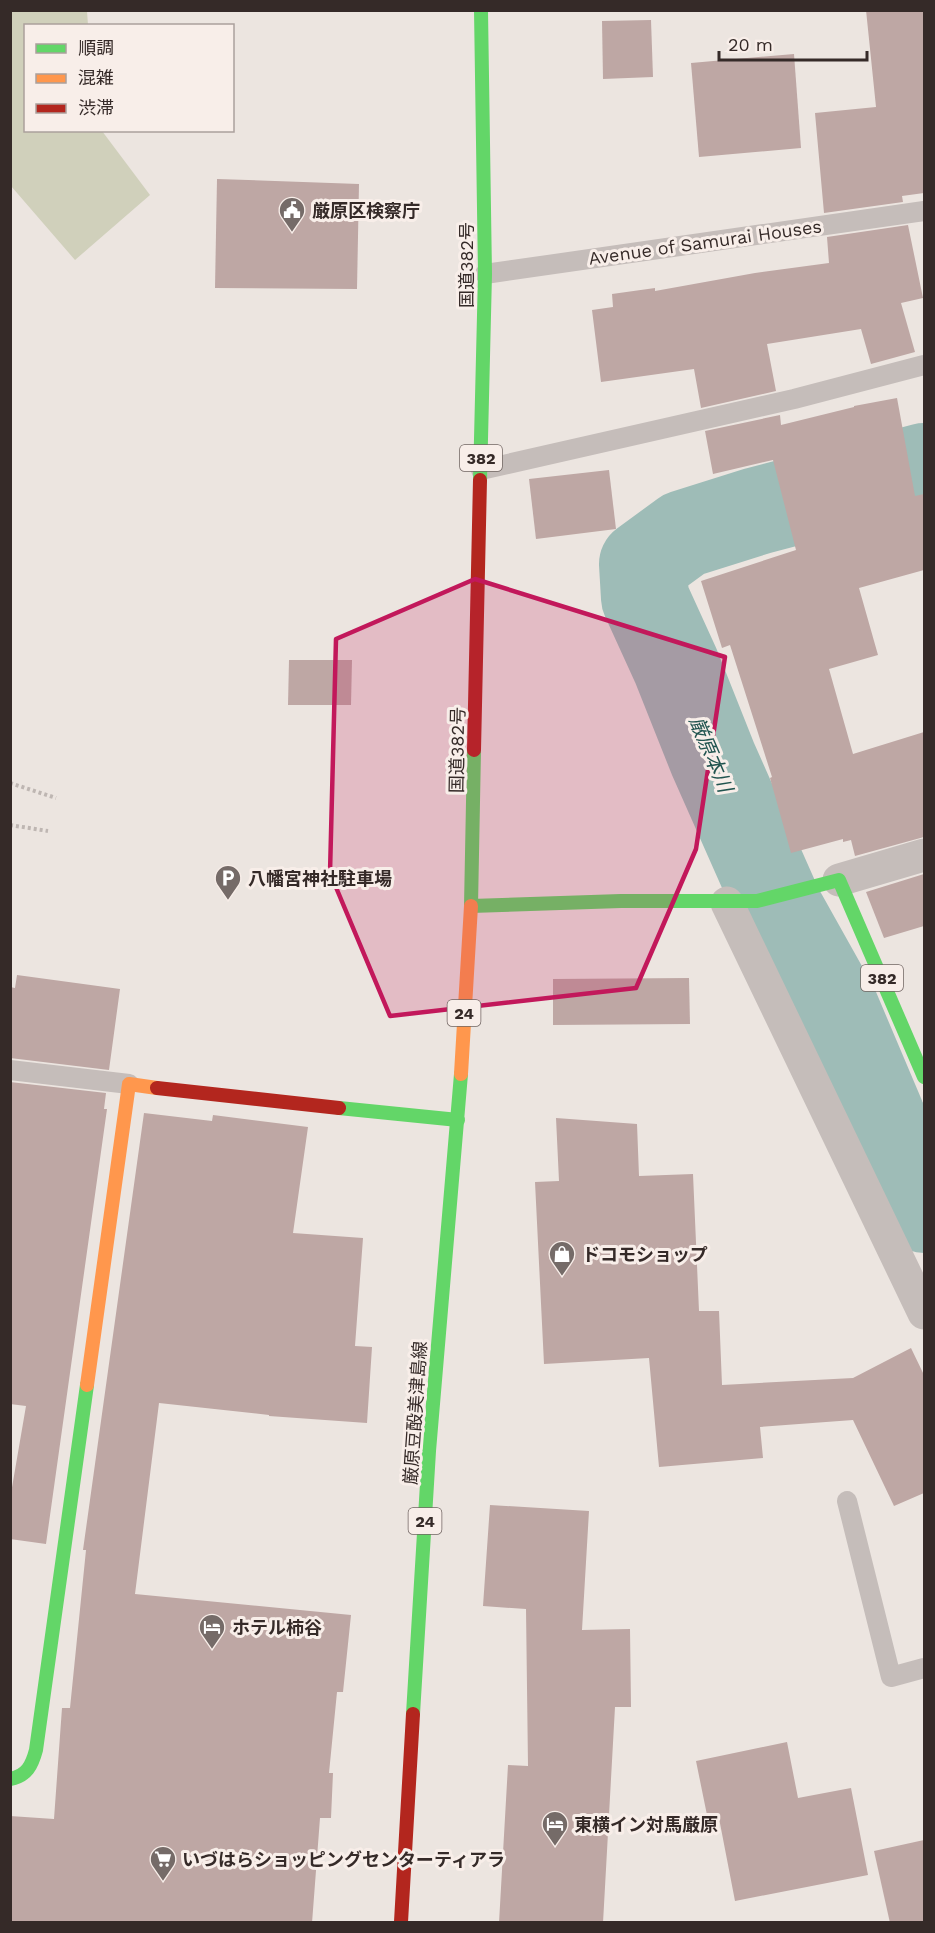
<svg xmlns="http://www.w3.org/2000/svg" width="935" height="1933" font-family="'Work Sans','Noto Sans JP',sans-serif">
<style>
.green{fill:#d0d0bb}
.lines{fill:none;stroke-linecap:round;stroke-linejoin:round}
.river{stroke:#9ebcb7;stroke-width:88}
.building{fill:#bea7a4}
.path{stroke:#beb6b2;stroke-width:4;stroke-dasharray:3 3;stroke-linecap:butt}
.lane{stroke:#c5bdba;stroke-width:20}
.street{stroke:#c5bdba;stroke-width:33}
.fast{stroke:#63d668;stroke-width:14}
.slow{stroke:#ff974d;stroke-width:14}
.jam{stroke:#b3261e;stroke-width:14}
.marked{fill:#c2185b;fill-opacity:0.2;stroke:#c2185b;stroke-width:4.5;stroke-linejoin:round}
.labels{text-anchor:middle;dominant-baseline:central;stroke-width:6;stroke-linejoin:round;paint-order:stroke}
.shield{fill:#f8eee9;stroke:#706562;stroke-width:1.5}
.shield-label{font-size:16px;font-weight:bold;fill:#352a28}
.poi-label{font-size:18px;font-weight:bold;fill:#352a28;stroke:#f8eee9;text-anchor:start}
.street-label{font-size:18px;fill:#352a28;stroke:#f8eee9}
.water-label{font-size:20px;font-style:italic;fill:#21544f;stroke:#f8eee9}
</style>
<rect width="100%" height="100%" fill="#ece5e0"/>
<path class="green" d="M10 11H87L88 25 26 26V130L102 131 150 195 75 260 11 186Z"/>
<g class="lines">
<path class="river" d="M924 467 757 511 684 534 643 564 645 598 676 666 713 759 779 908 835 1008 882 1119 924 1209"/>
</g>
<g class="building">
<path d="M866 10H924V193L902 196 903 202 824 213 815 113 876 107Z"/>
<path d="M651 20 653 77 603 79 602 21Z"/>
<path d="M794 54 801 148 699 157 691 63Z"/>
<path d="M217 179 359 184 357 289 215 288Z"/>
<path d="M908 225 923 298 901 303 915 352 871 364 861 329 767 344 776 391 701 408 694 369 601 382 592 310 613 307 612 294 655 288V291L755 273 829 263 827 237Z"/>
<path d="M897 398 915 496 924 494V570L859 588 878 655 829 669 853 754 924 732V837L855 856 851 840 843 842V839L791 853 770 778 772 777 730 645 722 648 701 581 796 550 773 460 713 474 705 431 780 415 781 425 854 407V406Z"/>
<path d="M609 470 616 529 536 539 529 479Z"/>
<path d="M289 660H352L351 705H288Z"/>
<path d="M924 874V926L884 938 866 892Z"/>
<path d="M17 975 120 989 109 1070 10 1058V987L15 988Z"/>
<path d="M689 978 690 1024 553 1025V979Z"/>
<path d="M10 1082 106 1093 104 1109H107L46 1544 10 1539V1499L26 1406 10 1404Z"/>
<path d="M144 1113 212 1121 213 1115 308 1127 293 1233 363 1238 355 1346 372 1347 367 1423 269 1416V1415L159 1403 135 1594 351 1615 343 1692H337L329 1773H333L331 1818H320L312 1923H10V1816L54 1819 62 1708H70L86 1550H83Z"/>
<path d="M556 1118 637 1124 639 1176 693 1174 699 1311H719L722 1385 853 1378 911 1348 924 1375V1493L894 1506 853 1420 760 1427 763 1458 659 1467 649 1358 544 1364 535 1182 559 1181Z"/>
<path d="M490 1505 589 1511 582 1630 630 1629 631 1707H615L603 1923H499L508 1765 528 1766 526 1609 483 1606Z"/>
<path d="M787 1742 798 1798 851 1788 868 1875 735 1901 718 1813 707 1815 696 1761Z"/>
<path d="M924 1840V1923H890L874 1851Z"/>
</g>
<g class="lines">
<g class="path">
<path d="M10 783 56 798"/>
<path d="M10 825 48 831"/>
</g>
<g class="lane">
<path d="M485 274 924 211"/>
<path d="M481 470 794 399 924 365"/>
<path d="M10 1070 129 1084"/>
<path d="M847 1501 891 1677 924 1668"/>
</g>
<g class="street">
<path d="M839 880 924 855"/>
<path d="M727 903 924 1313"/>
</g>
<g class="fast">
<path d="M480 480 485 274 481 10"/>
<path d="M474 750 471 906 621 901H757L839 880 924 1077"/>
<path d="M339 1108 458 1120"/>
<path d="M413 1714 429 1451 461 1074"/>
<path d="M10 1779C27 1776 32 1765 36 1750L87 1385"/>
</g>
<g class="slow">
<path d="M461 1074 471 906"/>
<path d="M87 1385 129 1084 157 1088"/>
</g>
<g class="jam">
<path d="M474 750 480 480"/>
<path d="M157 1088 339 1108"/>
<path d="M401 1922 413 1714"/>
</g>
</g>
<path class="marked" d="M475 579 725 657 696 849 636 988 390 1016 330 873 336 639Z"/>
<defs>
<g id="civic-pin" transform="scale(1.35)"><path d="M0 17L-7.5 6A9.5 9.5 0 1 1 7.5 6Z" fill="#756b68" stroke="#f8eee9"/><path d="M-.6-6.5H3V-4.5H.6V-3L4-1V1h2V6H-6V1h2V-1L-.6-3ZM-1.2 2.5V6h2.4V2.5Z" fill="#fff"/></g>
<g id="parking-pin" transform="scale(1.35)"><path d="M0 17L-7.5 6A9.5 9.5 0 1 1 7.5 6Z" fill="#756b68" stroke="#f8eee9"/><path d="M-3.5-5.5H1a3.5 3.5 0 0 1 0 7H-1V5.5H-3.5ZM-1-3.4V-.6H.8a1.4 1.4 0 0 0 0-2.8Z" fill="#fff"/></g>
<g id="shop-pin" transform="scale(1.35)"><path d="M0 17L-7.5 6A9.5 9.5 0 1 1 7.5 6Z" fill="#756b68" stroke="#f8eee9"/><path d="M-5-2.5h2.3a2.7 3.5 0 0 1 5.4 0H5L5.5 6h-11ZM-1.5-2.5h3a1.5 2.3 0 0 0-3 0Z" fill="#fff"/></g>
<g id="hotel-pin" transform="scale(1.35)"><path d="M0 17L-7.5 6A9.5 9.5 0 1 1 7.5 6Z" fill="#756b68" stroke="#f8eee9"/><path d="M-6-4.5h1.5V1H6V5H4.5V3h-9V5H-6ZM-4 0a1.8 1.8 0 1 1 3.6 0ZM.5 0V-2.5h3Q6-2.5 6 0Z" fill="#fff"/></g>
<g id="supermarket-pin" transform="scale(1.35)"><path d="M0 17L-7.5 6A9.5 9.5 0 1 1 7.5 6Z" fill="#756b68" stroke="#f8eee9"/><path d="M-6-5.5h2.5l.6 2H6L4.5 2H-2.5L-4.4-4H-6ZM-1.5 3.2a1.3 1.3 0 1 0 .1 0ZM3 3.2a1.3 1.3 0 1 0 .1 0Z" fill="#fff"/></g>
</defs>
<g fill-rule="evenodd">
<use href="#civic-pin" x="292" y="210"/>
<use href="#parking-pin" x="228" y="878"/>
<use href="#shop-pin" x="562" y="1254"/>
<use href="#hotel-pin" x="212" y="1627"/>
<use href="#hotel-pin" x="555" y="1824"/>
<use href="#supermarket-pin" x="163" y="1859"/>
</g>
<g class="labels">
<g class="shield">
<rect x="460" y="445" width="42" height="26" rx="4.5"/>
<rect x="861" y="965" width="42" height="26" rx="4.5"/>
<rect x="447.5" y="1000" width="33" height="26" rx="4.5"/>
<rect x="408.5" y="1508" width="33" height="26" rx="4.5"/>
</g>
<g class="shield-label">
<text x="481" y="458">382</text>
<text x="882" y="978">382</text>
<text x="464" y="1013">24</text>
<text x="425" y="1521">24</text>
</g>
<g class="poi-label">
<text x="312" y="210">厳原区検察庁</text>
<text x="248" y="878">八幡宮神社駐車場</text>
<text x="582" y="1254">ドコモショップ</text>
<text x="232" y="1627">ホテル柿谷</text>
<text x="574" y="1824">東横イン対馬厳原</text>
<text x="182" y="1859">いづはらショッピングセンターティアラ</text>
</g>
<g class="street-label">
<text transform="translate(705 242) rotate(-8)">Avenue of Samurai Houses</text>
<text transform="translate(466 265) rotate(-90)">国道382号</text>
<text transform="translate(457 750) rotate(-89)">国道382号</text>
<text transform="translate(415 1413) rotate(-86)">厳原豆酘美津島線</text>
</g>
<g class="water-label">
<text transform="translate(711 754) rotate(67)">厳原本川</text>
</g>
</g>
<rect width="935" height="1933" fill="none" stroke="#352a28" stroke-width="24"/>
<rect x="24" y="24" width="210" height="108" fill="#f8eee9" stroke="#aaa09c" stroke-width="1.5"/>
<rect x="36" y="44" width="30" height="9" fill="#63d668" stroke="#aaa09c" stroke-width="1.5"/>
<text x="78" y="54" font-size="18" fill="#352a28">順調</text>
<rect x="36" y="74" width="30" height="9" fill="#ff974d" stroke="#aaa09c" stroke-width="1.5"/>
<text x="78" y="84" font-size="18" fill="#352a28">混雑</text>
<rect x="36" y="104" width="30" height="9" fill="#b3261e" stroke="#aaa09c" stroke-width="1.5"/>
<text x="78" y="114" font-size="18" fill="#352a28">渋滞</text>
<path d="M719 51v9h148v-9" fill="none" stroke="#352a28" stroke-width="3"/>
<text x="728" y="51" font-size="18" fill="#352a28" stroke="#f8eee9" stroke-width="4.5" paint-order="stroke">20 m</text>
</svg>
